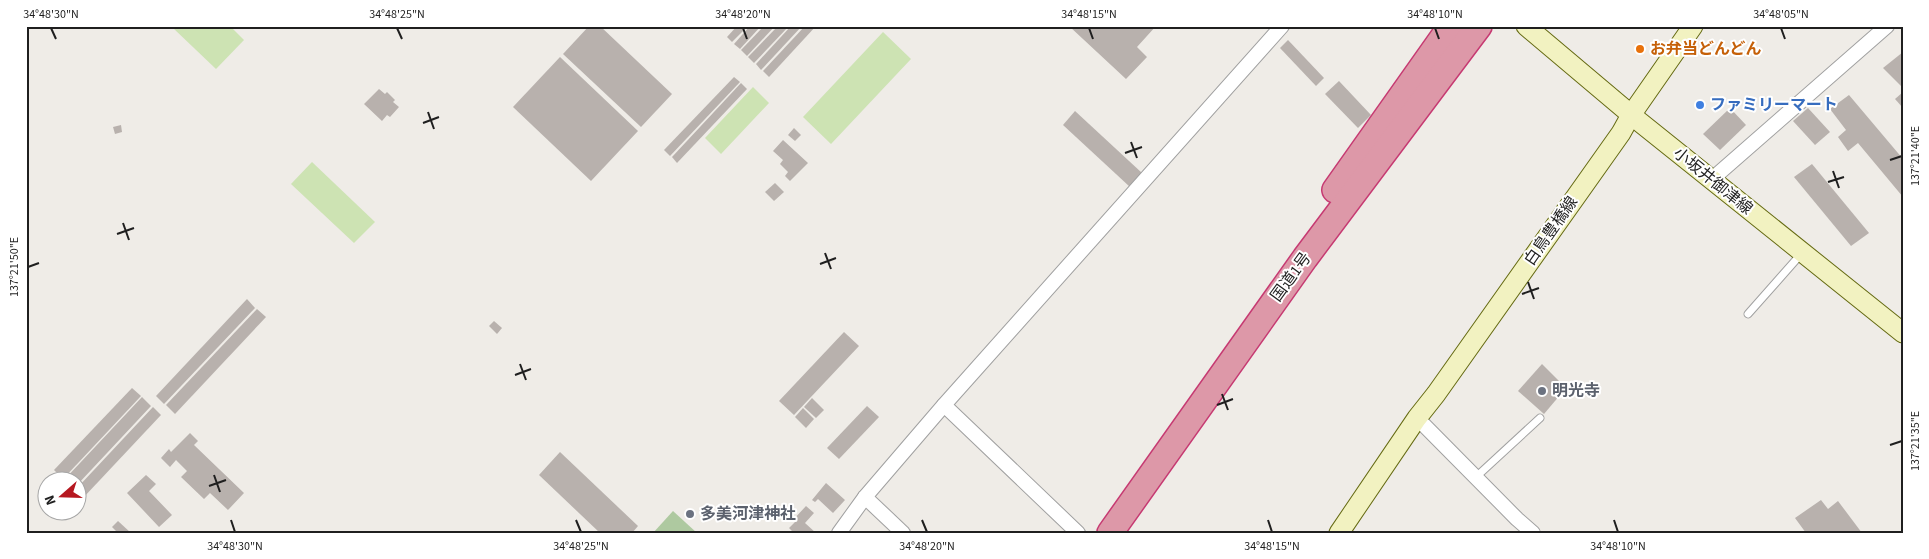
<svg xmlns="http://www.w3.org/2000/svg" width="1929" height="559" font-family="'Source Sans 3','Noto Sans JP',sans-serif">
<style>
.grass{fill:#cde3b3}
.forest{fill:#aec9a0}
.building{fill:#b8b1ad}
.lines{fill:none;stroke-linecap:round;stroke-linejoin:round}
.lane-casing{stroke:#a0a0a0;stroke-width:9}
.street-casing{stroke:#a0a0a0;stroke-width:16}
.secondary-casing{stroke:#656a12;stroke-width:21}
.highway-casing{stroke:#c63a72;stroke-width:28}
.lane{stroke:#fff;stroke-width:7}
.street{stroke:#fff;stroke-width:14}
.secondary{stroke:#f2f2c1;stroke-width:19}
.highway{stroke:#dd98a8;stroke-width:25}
.ticks{fill:none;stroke:#1f1f1f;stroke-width:2}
.food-dot{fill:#e8710a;stroke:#fff;stroke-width:2}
.shop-dot{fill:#3f7fe0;stroke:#fff;stroke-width:2}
.worship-dot{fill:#6b7280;stroke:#fff;stroke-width:2}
.labels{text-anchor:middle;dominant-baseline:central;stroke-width:4;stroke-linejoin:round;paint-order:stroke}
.food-label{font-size:16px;font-weight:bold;fill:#c56008;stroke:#fff;text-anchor:start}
.shop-label{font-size:16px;font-weight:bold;fill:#366cbe;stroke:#fff;text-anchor:start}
.street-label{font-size:16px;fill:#1f1f1f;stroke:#fff}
.worship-label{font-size:16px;font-weight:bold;fill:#5b616d;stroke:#fff;text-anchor:start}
.neatline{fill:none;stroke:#1f1f1f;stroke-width:2}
.ticks-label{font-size:12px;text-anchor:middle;fill:#1f1f1f}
</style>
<rect width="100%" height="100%" fill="#efece7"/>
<g class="grass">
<path d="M175 26H230L244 40 216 69 173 28Z"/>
<path d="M883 32 911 59 831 144 803 117Z"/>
<path d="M753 87 769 103 721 154 705 138Z"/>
<path d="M312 162 375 222 354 243 291 184Z"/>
</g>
<path class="forest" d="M673 511 697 533H653Z"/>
<g class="building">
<path d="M589 26H600L672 94 641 127 563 54Z"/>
<path d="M737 26H748L732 42 727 37Z"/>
<path d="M750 26H761L740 49 734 44Z"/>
<path d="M764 26H775L747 56 741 50Z"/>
<path d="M778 26H789L754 63 748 57Z"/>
<path d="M791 26H802L761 70 756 64Z"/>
<path d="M805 26H816L769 77 763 71Z"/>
<path d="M1069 26H1156L1137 47 1147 57 1126 79Z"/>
<path d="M1288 40 1324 78 1316 86 1280 48Z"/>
<path d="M1903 52V88L1883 68Z"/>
<path d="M560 57 638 131 591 181 513 107Z"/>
<path d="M734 77 740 82 670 156 664 150Z"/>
<path d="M1339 81 1371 115 1358 128 1325 94Z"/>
<path d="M741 83 747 89 677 163 672 157Z"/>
<path d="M379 89 385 94 387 92 395 100 393 102 399 107 390 117 387 115 382 121 364 104Z"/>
<path d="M1903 92V108L1895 99Z"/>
<path d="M1849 95 1903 159V197L1858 143 1848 151 1838 137 1846 130 1830 109Z"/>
<path d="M1730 108 1746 125 1720 150 1703 134Z"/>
<path d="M1808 108 1830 132 1815 145 1793 121Z"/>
<path d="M1075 111 1142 173 1130 187 1063 125Z"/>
<path d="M121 125 122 132 115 134 113 127Z"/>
<path d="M794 128 801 135 795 141 788 135Z"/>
<path d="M783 140 808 163 790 181 785 176 788 172 780 164 783 160 773 151Z"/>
<path d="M1812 164 1869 233 1851 246 1794 177Z"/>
<path d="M775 183 784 192 774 201 765 192Z"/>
<path d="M247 299 255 308 164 404 156 396Z"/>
<path d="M257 309 266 317 175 414 166 405Z"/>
<path d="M494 321 502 328 497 334 489 326Z"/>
<path d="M844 332 859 346 794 415 779 401Z"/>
<path d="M1542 364 1566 388 1544 414 1518 391Z"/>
<path d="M132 388 141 396 63 479 54 470Z"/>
<path d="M142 397 151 406 78 484V482H66L64 480Z"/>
<path d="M812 398 824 410 816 418 804 407Z"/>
<path d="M867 406 879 417 839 459 827 448Z"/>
<path d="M153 407 161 415 83 498 78 493V487Z"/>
<path d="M803 408 814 419 806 428 795 417Z"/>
<path d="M190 433 198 441 194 445 244 493 228 510 210 493 204 499 181 477 187 471 176 460 170 467 161 458 169 449 171 452Z"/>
<path d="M560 452 638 526 632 533H600L539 475Z"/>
<path d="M146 475 156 484 149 491 172 515 159 527 127 493Z"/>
<path d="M826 483 845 500 833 513 818 499 815 502 812 500Z"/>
<path d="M1821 500 1828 509 1838 501 1862 533H1806L1795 518Z"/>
<path d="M806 506 814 513 805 523 816 533H794L789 528 795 522 793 520Z"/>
<path d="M118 521 131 533H118L112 527Z"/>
</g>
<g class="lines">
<g class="lane-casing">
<g id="lane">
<path d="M1748 314 1802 253"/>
<path d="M1476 477 1540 418"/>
</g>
</g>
<g class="street-casing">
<g id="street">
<path d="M1711 180 1887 26"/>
<path d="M944 405 1078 533"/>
<path d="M1417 418 1517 519 1533 533"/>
<path d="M865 497 903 533"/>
<path d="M839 533 865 497 944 405 1282 26"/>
</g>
</g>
<g class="secondary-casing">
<g id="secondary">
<path d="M1526 26 1641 123 1903 333"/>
<path d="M1339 533 1417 418 1436 394 1621 133 1631 115 1693 26"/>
</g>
</g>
<g class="highway-casing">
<g id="highway">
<path d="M1335 190 1451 26"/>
<path d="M1110 533 1305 258 1479 26"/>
</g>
</g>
<use href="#lane" class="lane"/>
<use href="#street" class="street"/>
<use href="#secondary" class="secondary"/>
<use href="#highway" class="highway"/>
</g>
<path class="ticks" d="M51 28 56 39M397 28 402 39M743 28 747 39M1089 28 1093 39M1435 28 1439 39M1781 28 1785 39M428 112 434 129M423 123 439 117M1131 142 1137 158M1125 153 1142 147M1890 160 1902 156M1833 171 1839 188M1828 182 1844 177M123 223 129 240M117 234 134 228M825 253 831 269M820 264 836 258M28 267 39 263M1528 282 1534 299M1522 294 1539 288M520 364 526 380M515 375 531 369M1222 394 1228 410M1217 405 1233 399M1890 445 1902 441M214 475 220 492M209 486 226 480M231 520 235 532M576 520 581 532M922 520 927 532M1268 520 1272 532M1614 520 1618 532"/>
<circle class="food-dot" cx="1640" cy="49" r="5"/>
<circle class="shop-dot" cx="1700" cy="105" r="5"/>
<g class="worship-dot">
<circle cx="1542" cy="391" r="5"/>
<circle cx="690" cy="514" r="5"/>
</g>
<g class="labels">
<g class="food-label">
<text x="1650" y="49">お弁当どんどん</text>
</g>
<g class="shop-label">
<text x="1710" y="105">ファミリーマート</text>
</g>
<g class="street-label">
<text transform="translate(1713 181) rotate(39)">小坂井御津線</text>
<text transform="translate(1551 231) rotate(-55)">白鳥豊橋線</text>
<text transform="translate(1291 277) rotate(-54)">国道1号</text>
</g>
<g class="worship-label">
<text x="1552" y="391">明光寺</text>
<text x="700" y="514">多美河津神社</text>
</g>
</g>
<rect width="1929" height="559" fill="none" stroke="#ffffff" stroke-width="55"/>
<g transform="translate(62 496) rotate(250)"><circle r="24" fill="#ffffff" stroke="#a5a5a5"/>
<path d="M0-4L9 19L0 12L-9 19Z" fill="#b61820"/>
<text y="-8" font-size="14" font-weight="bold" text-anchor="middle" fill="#1f1f1f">N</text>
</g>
<rect x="28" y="28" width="1874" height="504" class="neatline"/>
<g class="ticks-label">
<text x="51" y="18">34°48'30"N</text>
<text x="397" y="18">34°48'25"N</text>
<text x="743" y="18">34°48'20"N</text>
<text x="1089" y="18">34°48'15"N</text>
<text x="1435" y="18">34°48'10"N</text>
<text x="1781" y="18">34°48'05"N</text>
<text transform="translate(1915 156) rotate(-90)" y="4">137°21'40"E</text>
<text transform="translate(14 267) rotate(-90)" y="4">137°21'50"E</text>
<text transform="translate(1915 441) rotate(-90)" y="4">137°21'35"E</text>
<text x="235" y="550">34°48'30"N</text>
<text x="581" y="550">34°48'25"N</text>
<text x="927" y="550">34°48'20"N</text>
<text x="1272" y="550">34°48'15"N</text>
<text x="1618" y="550">34°48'10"N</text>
</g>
</svg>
